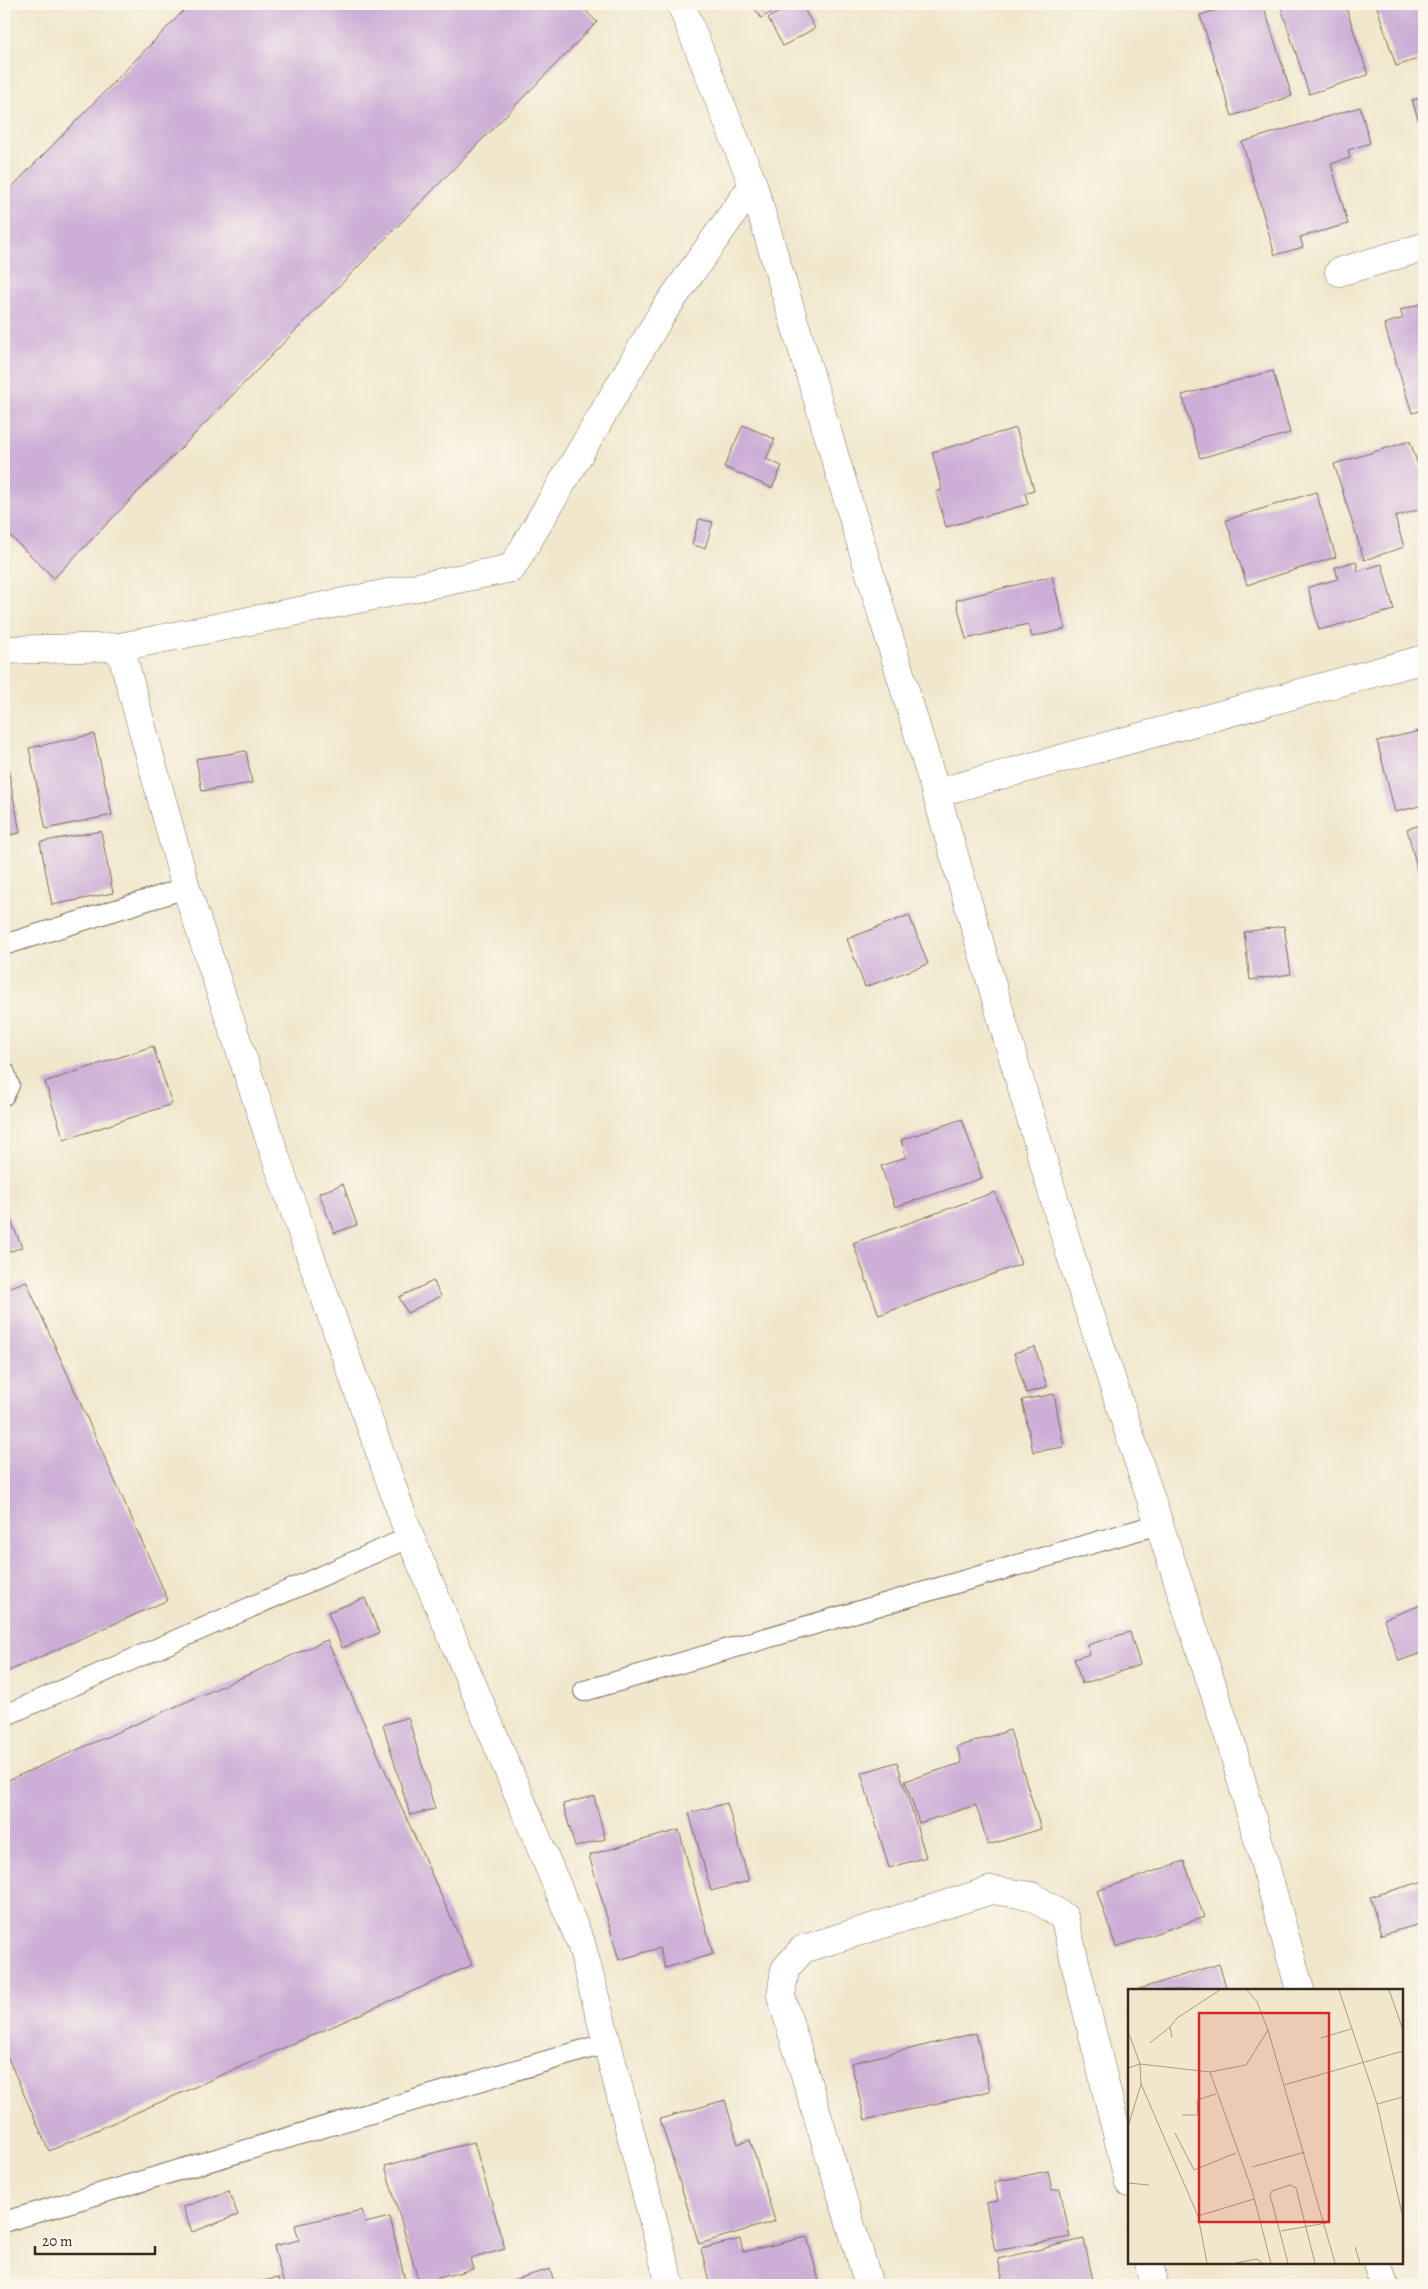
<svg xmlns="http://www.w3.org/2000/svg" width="1428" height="2289" font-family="Alegreya,serif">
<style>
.building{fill:#cdaed7}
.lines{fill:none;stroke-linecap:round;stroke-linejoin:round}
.lane-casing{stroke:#7a6c5b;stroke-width:22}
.street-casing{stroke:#7a6c5b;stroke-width:29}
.lane{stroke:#fff;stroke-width:20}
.street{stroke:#fff;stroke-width:28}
.inset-road{fill:none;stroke:#a89b86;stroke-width:1}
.view{fill:#d62828;fill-opacity:0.15;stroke:#d62828;stroke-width:2.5}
.inset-edge{fill:none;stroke:#3b2a1e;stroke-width:2.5}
</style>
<rect width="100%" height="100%" fill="#fbf7ec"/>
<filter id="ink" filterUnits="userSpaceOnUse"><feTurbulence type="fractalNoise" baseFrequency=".02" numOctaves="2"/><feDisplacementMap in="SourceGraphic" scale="10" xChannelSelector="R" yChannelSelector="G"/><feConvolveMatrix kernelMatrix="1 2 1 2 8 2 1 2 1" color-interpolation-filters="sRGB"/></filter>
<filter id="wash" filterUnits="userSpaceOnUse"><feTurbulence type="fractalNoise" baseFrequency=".0096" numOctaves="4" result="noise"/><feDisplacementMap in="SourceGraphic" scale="20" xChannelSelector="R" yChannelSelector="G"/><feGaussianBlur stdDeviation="1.12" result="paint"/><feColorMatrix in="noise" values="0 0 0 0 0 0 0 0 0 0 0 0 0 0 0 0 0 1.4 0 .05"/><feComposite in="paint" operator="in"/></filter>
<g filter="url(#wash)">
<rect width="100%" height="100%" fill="#f0e7cc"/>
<g id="blocks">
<g class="building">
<path d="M190 4H579L597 22 54 578 4 530V195Z"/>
<path d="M752 4H786L761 18Z"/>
<path d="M793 4H801L815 28 783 46 768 18Z"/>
<path d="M1236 4H1263L1292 96 1232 116 1200 15Z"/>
<path d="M1280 4H1345L1368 75 1309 94Z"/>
<path d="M1376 4H1424V57L1396 66Z"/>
<path d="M1424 97V137L1412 100Z"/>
<path d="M1360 107 1370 143 1348 150 1350 158 1331 164 1348 224 1300 237 1303 247 1275 255 1242 142Z"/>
<path d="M1424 303V410L1412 413 1384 324 1403 318 1400 310Z"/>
<path d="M1273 371 1290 433 1200 458 1182 395Z"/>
<path d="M743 425 775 439 766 459 782 466 772 488 724 467Z"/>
<path d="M1016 428 1034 490 1025 493 1028 504 946 527 936 492 942 490 932 452Z"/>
<path d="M1410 441 1419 468 1424 467V508L1395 517 1404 547 1364 560 1334 464Z"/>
<path d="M1316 492 1336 557 1247 585 1226 520Z"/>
<path d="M699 519 713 522 705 548 692 545Z"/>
<path d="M1356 561 1358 571 1382 564 1394 610 1319 630 1308 587 1338 579 1335 567Z"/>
<path d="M1052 576 1065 629 1032 637 1028 624 966 639 956 600Z"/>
<path d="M1424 730V805L1395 812 1377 741Z"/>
<path d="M94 734 112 815 46 829 29 748Z"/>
<path d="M246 751 252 783 202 791 196 759Z"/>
<path d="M6 757 20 833 4 836V758Z"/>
<path d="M1424 824V870L1418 871 1407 829Z"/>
<path d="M101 831 113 893 52 905 40 842Z"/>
<path d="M909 915 928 964 865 987 847 939Z"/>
<path d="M1284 926 1291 974 1250 980 1244 932Z"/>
<path d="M153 1046 172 1104 64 1140 45 1082Z"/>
<path d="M962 1119 982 1178 895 1207 881 1166 906 1157 901 1140Z"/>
<path d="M343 1184 357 1225 334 1233 319 1193Z"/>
<path d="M995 1192 1021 1264 879 1315 853 1243Z"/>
<path d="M4 1205 22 1247 4 1254Z"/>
<path d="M26 1281 168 1600 4 1673V1290Z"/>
<path d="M433 1281 441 1296 407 1313 399 1297Z"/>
<path d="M1035 1347 1047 1387 1026 1393 1014 1353Z"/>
<path d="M1054 1394 1064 1447 1033 1452 1022 1400Z"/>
<path d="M365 1598 379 1633 342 1648 328 1612Z"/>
<path d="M1424 1604V1652L1399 1661 1384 1619Z"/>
<path d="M1130 1632 1140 1665 1082 1684 1074 1659 1090 1654 1087 1645Z"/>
<path d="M327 1640 472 1965 49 2151 4 2049V1782Z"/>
<path d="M408 1717 435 1809 410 1815 383 1725Z"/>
<path d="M1010 1730 1041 1829 988 1845 976 1805 919 1823 905 1781 962 1763 957 1747Z"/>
<path d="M897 1762 926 1857 889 1868 861 1773Z"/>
<path d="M594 1796 605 1839 575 1847 563 1804Z"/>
<path d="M727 1803 749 1881 711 1891 689 1813Z"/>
<path d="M679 1830 713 1954 665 1968 659 1948 619 1960 589 1855Z"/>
<path d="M1184 1861 1204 1917 1116 1947 1097 1891Z"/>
<path d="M1424 1881V1923L1381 1935 1370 1897Z"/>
<path d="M1219 1964 1227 1990H1136Z"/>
<path d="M976 2033 990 2091 865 2120 851 2063Z"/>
<path d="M725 2100 738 2144 750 2140 775 2221 699 2244 660 2119Z"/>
<path d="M474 2142 505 2249 470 2259 473 2269 419 2283 385 2166Z"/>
<path d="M1048 2171 1052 2190 1060 2189 1070 2237 995 2251 986 2203 998 2201 994 2182Z"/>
<path d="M229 2191 238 2215 192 2232 183 2207Z"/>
<path d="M362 2210 365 2223 390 2217 406 2285H284L274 2246 299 2240 295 2225Z"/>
<path d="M807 2237 820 2285H710L701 2249 740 2239 743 2252Z"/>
<path d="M1084 2239 1094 2285H1004L998 2259Z"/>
<path d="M550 2269 555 2285H503V2283Z"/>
<path d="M278 2278 280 2285H246V2284Z"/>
<path d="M113 2281 114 2285H96V2284Z"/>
</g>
</g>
</g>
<g filter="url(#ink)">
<use href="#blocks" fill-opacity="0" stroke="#7a6c5b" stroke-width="1"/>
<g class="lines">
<g class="lane-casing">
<g id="lane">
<path d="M4 945 186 888"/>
<path d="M4 1071 9 1085 4 1095"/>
<path d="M584 1691 1159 1524"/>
<path d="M4 1716 410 1537"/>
<path d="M4 2222 607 2043"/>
</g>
</g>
<g class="street-casing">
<g id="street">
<path d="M681 4 753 185 936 793 1070 1253 1231 1743 1300 1990"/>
<path d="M1339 272 1424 247"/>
<path d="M120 647 186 888 282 1176 410 1537 581 1943 670 2285"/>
<path d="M4 650 120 647 512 568 661 315 753 185"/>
<path d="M936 793 1424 659"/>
<path d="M1149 2263 1154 2285"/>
<path d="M1377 2263 1384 2285"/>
<path d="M869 2285 781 1996 785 1969 803 1949 992 1890 1032 1896 1064 1917 1129 2183"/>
</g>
</g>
<use href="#lane" class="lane"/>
<use href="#street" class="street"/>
</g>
</g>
<g transform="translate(1128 1989)">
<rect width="275" height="275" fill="#f0e7cc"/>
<path class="inset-road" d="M119 1 129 13 140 41 207 274M211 1 249 115 275 229M261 1 275 41M0 42 12 75 13 95 70 227 79 274M44 49 42 38 49 29 92 1M193 49 223 40M22 54 42 38M0 79 12 75 82 83 118 76 140 41M82 83 124 201 143 274M156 96 275 62M249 115 275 108M54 126H70L69 111 88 105M0 138 13 95M47 144 66 181 108 164M124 178 177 163M0 194 21 196M70 227 126 210M153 242 198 234M227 258 232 274M108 274 129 270 134 274M160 274 142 206 144 202 162 196 168 199 187 274"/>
<path class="view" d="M71 24H201V233H71Z"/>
<rect width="275" height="275" class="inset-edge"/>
</g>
<rect width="1428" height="2289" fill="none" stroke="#fbf7ec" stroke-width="20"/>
<path d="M35 2246v8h120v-8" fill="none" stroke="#3b2a1e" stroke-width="2.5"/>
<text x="42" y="2246" font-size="15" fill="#3b2a1e" stroke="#fbf7ec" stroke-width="4" paint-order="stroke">20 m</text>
</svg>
